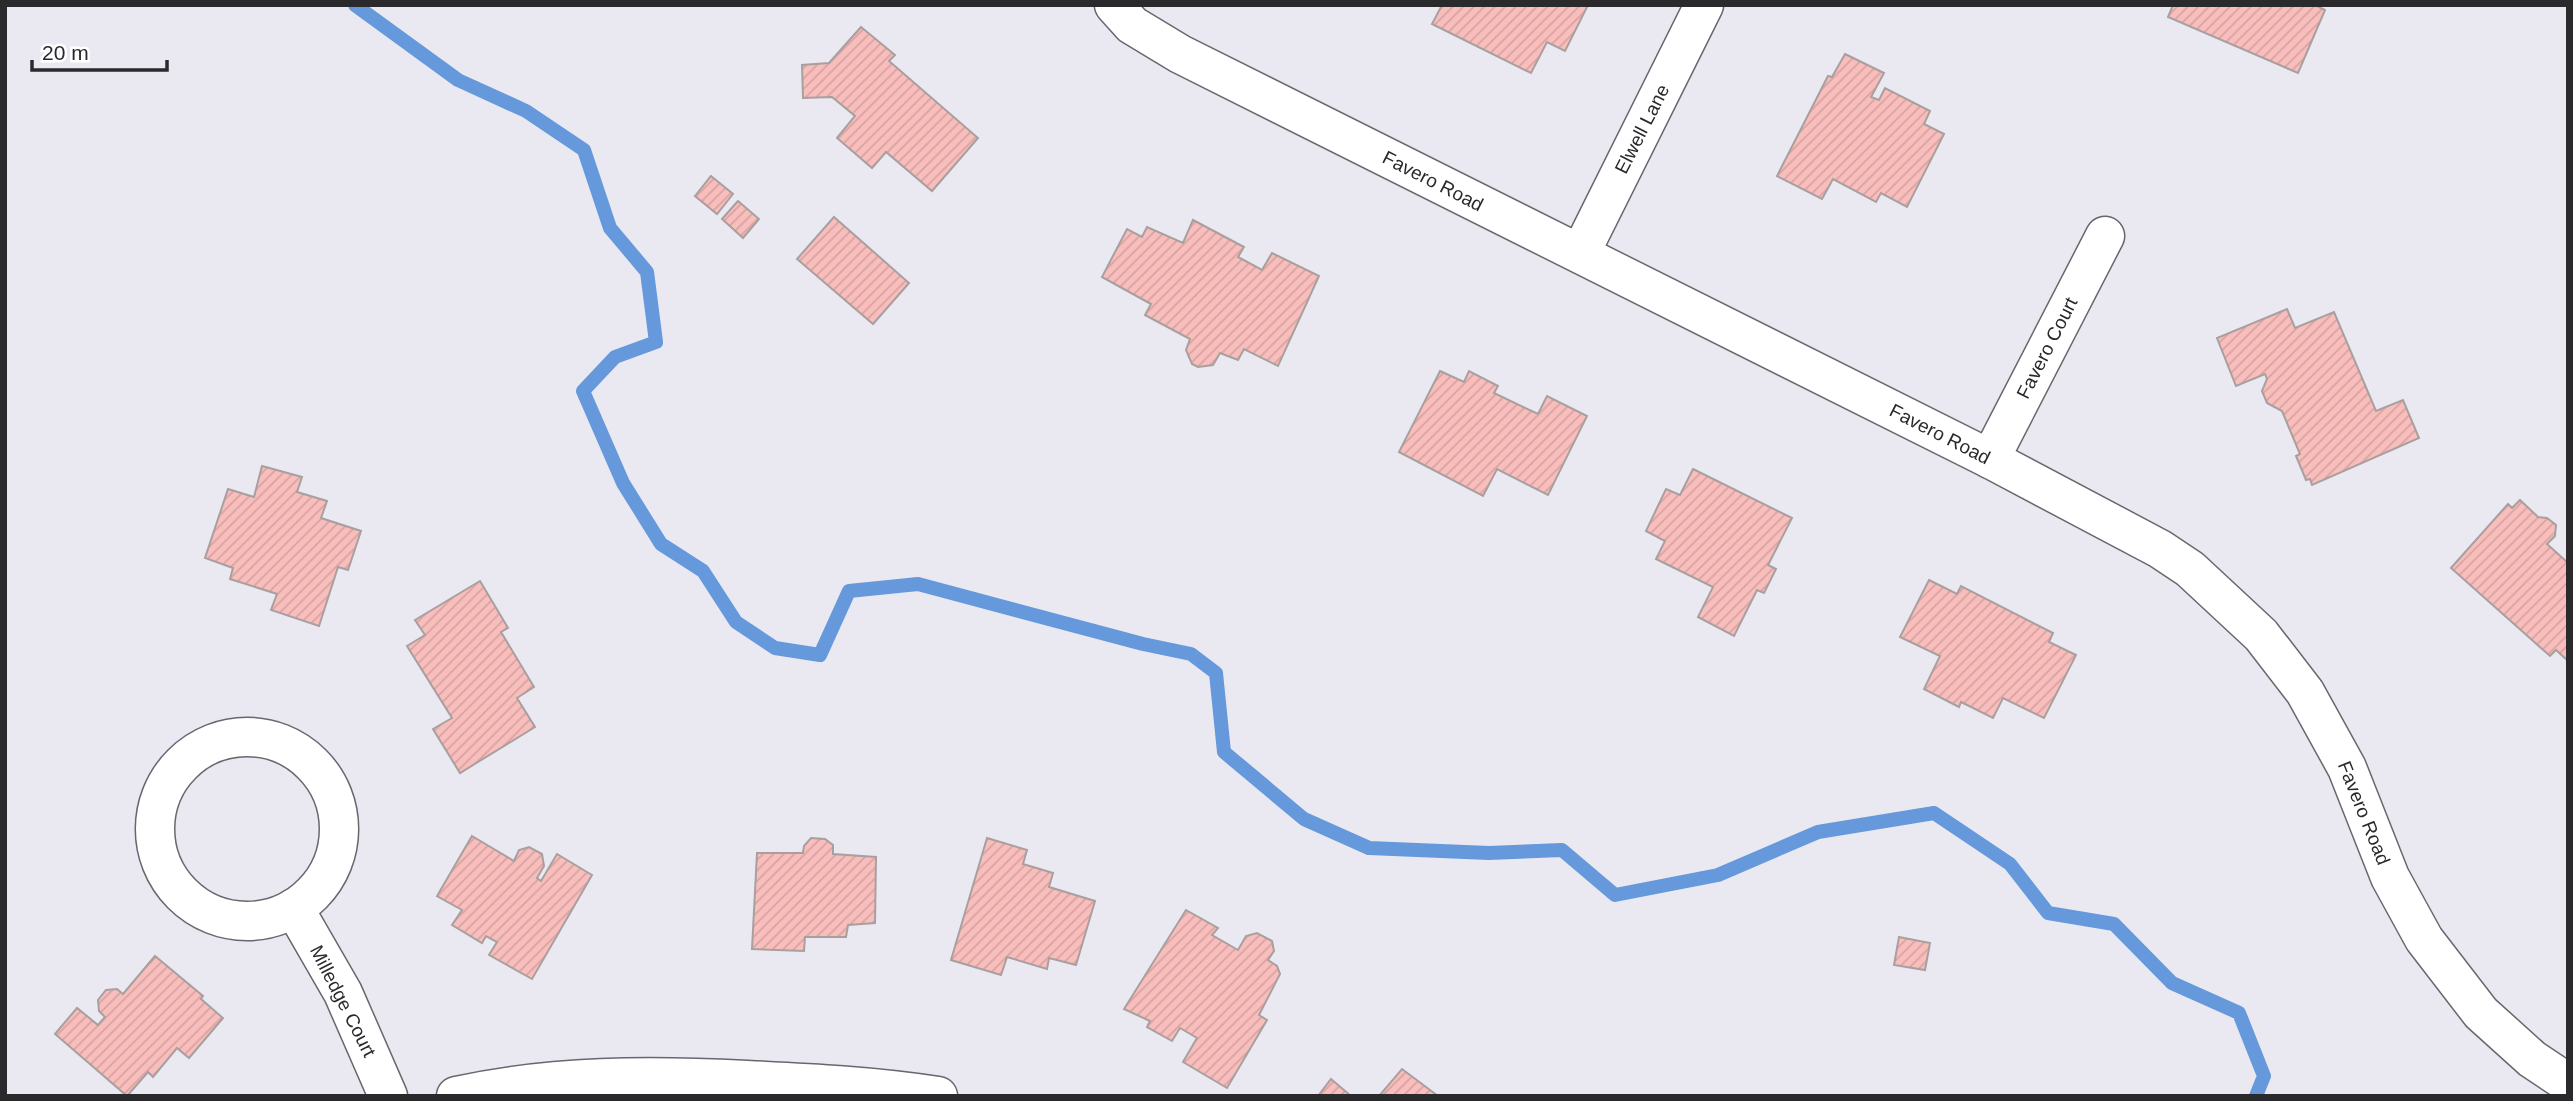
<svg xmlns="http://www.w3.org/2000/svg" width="2573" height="1101" font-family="Arial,sans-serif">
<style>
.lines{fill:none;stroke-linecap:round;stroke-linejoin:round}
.stream{stroke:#6599dc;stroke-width:14}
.building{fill:url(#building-hatch);stroke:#a99f9f;stroke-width:2}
.street-casing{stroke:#67676e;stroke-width:41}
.street{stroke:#fff;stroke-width:38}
.labels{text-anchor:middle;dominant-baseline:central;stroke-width:6;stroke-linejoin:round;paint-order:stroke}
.street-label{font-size:19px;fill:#2a2a2d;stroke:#fff}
</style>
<defs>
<pattern id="building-hatch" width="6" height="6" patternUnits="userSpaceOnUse" patternTransform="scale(1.75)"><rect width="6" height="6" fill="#f9bebc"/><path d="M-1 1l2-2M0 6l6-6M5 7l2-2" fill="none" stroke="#d6a3a2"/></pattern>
</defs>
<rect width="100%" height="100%" fill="#eae9f2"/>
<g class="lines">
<path class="stream" d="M355 5 458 80 526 111 584 150 610 228 647 272 656 342 615 357 583 391 623 483 661 544 703 571 736 622 775 648 820 655 849 591 918 584 1143 644 1191 654 1216 673 1224 752 1304 819 1369 848 1489 853 1562 850 1615 895 1718 875 1818 832 1934 813 2010 864 2048 913 2114 924 2172 983 2239 1013 2264 1076 2256 1096"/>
</g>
<g class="building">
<path d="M1442 5H1588L1565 51 1547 42 1531 73 1432 24Z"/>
<path d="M2173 5H2315L2325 10 2298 73 2168 17Z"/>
<path d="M861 27 895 55 889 61 978 138 932 191 886 152 872 168 837 138 855 116 832 97 803 98 802 65 829 63Z"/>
<path d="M1845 54 1884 73 1871 97 1879 100 1885 88 1930 111 1924 124 1944 134 1907 207 1881 193 1876 202 1833 179 1822 199 1777 176 1828 76 1832 77Z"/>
<path d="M711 176 733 194 717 214 695 196Z"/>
<path d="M738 201 759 219 743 238 722 219Z"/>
<path d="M834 217 909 283 873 324 797 259Z"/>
<path d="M1193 220 1244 247 1238 257 1262 270 1272 253 1319 276 1278 366 1244 349 1238 360 1220 353 1213 365 1198 367 1192 364 1186 350 1190 339 1145 315 1151 304 1102 277 1127 229 1142 237 1147 227 1183 243Z"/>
<path d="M2287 309 2295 328 2334 312 2376 411 2403 400 2419 438 2312 485 2310 479 2306 480 2296 456 2300 454 2282 411 2267 403 2262 391 2267 379 2265 374 2236 386 2217 338Z"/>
<path d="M1440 371 1464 382 1469 371 1498 386 1494 393 1538 414 1547 396 1587 416 1548 495 1497 469 1483 496 1399 452Z"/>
<path d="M262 466 302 477 297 492 327 501 321 518 361 531 348 570 338 567 319 626 271 610 277 594 230 579 233 568 205 558 228 489 254 497Z"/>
<path d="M1693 469 1792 518 1768 565 1776 569 1764 593 1757 590 1734 636 1698 617 1713 587 1656 559 1665 541 1646 531 1666 489 1680 495Z"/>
<path d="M2520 500 2538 517 2547 518 2556 525 2555 536 2547 544 2568 563V661L2556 650 2550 656 2451 568 2508 504 2512 508Z"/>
<path d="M1929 580 1957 594 1961 586 2053 633 2049 642 2076 655 2044 718 2003 698 1993 718 1961 702 1959 707 1924 689 1940 656 1900 637Z"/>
<path d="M480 581 508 628 501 632 534 687 517 698 535 727 460 773 433 729 452 718 407 646 425 635 415 620Z"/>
<path d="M472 836 514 861 519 850 529 847 542 854 544 866 537 878 541 881 557 854 592 875 532 979 489 955 497 942 486 936 482 943 452 925 462 910 437 896Z"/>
<path d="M811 838 825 839 833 845V854L876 857 875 923 848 925 846 937H805L804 951 752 949 757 853H803L804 846Z"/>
<path d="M987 838 1027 850 1023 864 1053 873 1049 887 1095 901 1076 965 1049 958 1047 969 1007 957 1001 975 951 960Z"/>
<path d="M1186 910 1218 928 1212 935 1238 950 1246 936 1257 933 1272 941 1274 951 1268 960 1277 966 1280 974 1259 1015 1267 1020 1227 1088 1183 1062 1197 1038 1180 1028 1172 1041 1147 1027 1150 1021 1124 1009Z"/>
<path d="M1899 937 1930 943 1925 970 1894 965Z"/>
<path d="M155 956 203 996 201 999 223 1018 189 1058 177 1048 153 1077 148 1072 127 1096 55 1034 77 1008 98 1025 105 1017 99 1011 98 1000 106 990 117 989 123 994Z"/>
<path d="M1402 1069 1438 1096H1379Z"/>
<path d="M1331 1079 1351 1096H1318Z"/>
</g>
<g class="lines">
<g class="street-casing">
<g id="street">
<path d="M1114 5 1132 25 1180 54 1990 459 2160 549 2190 569 2261 635 2305 692 2347 768 2390 877 2424 939 2481 1013 2532 1059 2568 1083"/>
<path d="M1581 252 1704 5"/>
<path d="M1990 459 2105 236"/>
<circle cx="247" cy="829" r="92"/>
<path d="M294 908 343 993 388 1096"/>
<path d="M456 1096C552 1075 649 1075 747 1080 811 1083 874 1086 938 1096"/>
</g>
</g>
<use href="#street" class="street"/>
</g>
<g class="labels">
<g class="street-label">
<text transform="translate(1642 129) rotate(-63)">Elwell Lane</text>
<text transform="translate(1433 181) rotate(27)">Favero Road</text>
<text transform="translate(2047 348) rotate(-63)">Favero Court</text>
<text transform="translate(1940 434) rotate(27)">Favero Road</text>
<text transform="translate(2364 813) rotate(68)">Favero Road</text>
<text transform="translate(343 1001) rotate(63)">Milledge Court</text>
</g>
</g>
<rect width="2573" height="1101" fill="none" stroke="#2a2a2d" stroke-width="14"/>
<path d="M32 60v10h135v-10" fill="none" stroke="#2a2a2d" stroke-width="3.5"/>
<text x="42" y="60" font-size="21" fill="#2a2a2d" stroke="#ffffff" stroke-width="5" paint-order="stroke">20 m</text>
</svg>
